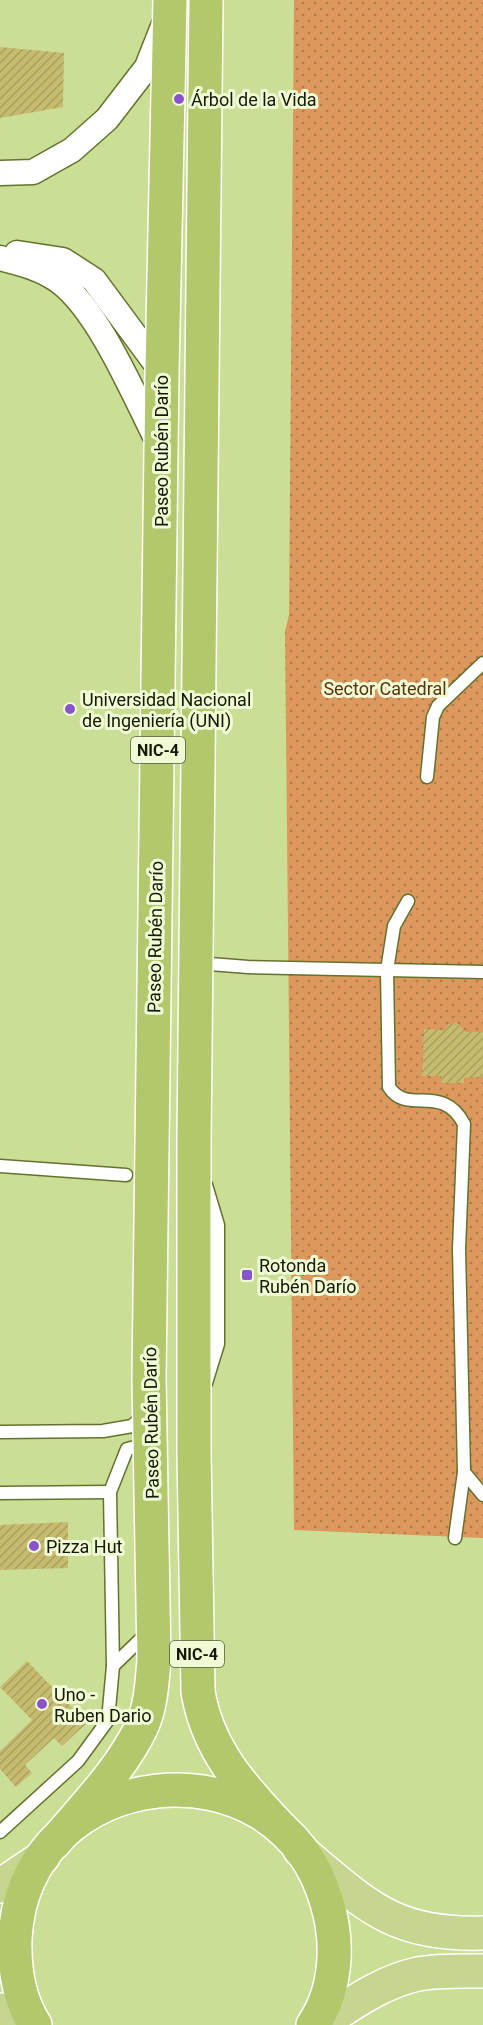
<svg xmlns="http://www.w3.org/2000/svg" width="483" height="2025" font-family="Roboto,sans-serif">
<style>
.garden{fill:url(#garden-dots)}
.building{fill:url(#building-hatch)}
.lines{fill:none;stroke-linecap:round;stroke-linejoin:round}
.service-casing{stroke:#63732d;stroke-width:15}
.minor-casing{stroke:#63732d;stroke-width:27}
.primary-casing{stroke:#fff;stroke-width:36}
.trunk-casing{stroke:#fff;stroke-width:36}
.service{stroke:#fff;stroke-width:12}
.minor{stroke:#fff;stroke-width:24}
.primary{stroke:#c6d691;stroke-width:33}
.trunk{stroke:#b3c86c;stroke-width:33}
.poi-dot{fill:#8854cd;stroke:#f0fbd6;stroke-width:2}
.labels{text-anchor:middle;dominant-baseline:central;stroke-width:6;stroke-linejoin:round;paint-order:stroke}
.shield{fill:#f0fbd6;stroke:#565e40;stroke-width:1.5}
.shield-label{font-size:16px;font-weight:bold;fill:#141a00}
.poi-label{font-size:18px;fill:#141a00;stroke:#f0fbd6;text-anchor:start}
.street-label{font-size:18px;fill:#141a00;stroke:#f0fbd6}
.park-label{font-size:18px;fill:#5b330c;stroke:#f0fbd6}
</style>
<defs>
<pattern id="garden-dots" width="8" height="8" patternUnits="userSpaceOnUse" patternTransform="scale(1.5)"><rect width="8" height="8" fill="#dc985d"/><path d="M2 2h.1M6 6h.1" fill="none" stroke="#b17b4a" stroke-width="1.8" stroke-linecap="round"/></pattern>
<pattern id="building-hatch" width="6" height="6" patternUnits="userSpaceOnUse" patternTransform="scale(1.5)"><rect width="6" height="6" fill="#c7bb70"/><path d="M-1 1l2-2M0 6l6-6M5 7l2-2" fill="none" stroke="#aaa05f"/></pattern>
</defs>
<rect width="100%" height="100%" fill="#cbde95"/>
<path class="garden" d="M294 0H483V1538L294 1530 285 631 289 615Z"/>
<g class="building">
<path d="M0 47 64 53 63 107 0 118Z"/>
<path d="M457 1023 466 1032H483V1077L464 1078V1083H441V1076H422L424 1029 444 1030 449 1024Z"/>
<path d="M68 1522V1568L0 1570V1525Z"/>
<path d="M27 1661 87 1723 62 1746 54 1738 25 1765 32 1773 16 1787 0 1769V1751L32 1720 0 1687Z"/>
</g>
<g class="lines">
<g class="service-casing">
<g id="service">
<path d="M427 777 433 717 438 706 483 663"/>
<path d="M408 901 394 926 387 970 389 1087C407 1116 442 1082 464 1124L459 1249 464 1472 455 1538"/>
<path d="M197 963 248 967 483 972"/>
<path d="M0 1166 126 1175"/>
<path d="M206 1383 218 1344V1225L206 1185"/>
<path d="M0 1432 103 1431 132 1426 145 1414"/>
<path d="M464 1472 483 1495"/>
<path d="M0 1493 110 1492"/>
<path d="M113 1666 147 1633"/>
<path d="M0 1832 78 1761 108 1720 113 1666 110 1492 127 1449 147 1444"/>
</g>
</g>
<g class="minor-casing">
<g id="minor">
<path d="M0 173 33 172 72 150 107 119 147 67 164 24"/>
<path d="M17 253 63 260 94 280 162 372"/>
<path d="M0 258C20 263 43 269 60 282 100 312 136 400 160 446"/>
</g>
</g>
<g class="primary-casing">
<g id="primary">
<path d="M300 1850C365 1904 392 1936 483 1933"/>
<path d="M0 1886 43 1857"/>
<path d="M0 2010 22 2025"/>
<path d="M319 2025C350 2005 381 1982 418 1974 439 1970 462 1971 483 1971"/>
</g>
</g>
<g class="trunk-casing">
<g id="trunk">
<path d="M206 0 194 1142V1452L198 1692C208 1750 242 1787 282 1829"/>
<path d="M54 1843C84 1807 120 1771 141 1728 151 1707 152 1683 154 1660L149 1378 162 372 170 0"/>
<path d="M35 2025C19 2000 14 1967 15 1938 25 1762 279 1734 327 1903 339 1942 337 1990 313 2025"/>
</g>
</g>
<use href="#service" class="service"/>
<use href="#minor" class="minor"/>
<use href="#primary" class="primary"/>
<use href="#trunk" class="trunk"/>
</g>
<g class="poi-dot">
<circle cx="179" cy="99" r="6"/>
<circle cx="70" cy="709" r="6"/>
<rect x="241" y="1269" width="12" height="12" rx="3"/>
<circle cx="34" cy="1546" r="6"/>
<circle cx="42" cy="1704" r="6"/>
</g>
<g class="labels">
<g class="shield">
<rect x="131" y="737" width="54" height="26" rx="4.5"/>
<rect x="170" y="1641" width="54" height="26" rx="4.5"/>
</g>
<g class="shield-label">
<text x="158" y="750">NIC-4</text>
<text x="197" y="1654">NIC-4</text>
</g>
<g class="poi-label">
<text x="191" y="99">Árbol de la Vida</text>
<text x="82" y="699">Universidad Nacional<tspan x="82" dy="21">de Ingeniería (UNI)</tspan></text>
<text x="259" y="1265">Rotonda<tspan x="259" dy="21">Rubén Darío</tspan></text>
<text x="46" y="1546">Pizza Hut</text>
<text x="54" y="1694">Uno -<tspan x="54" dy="21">Ruben Dario</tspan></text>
</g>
<g class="street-label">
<text transform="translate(161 451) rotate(-90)">Paseo Rubén Darío</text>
<text transform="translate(155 937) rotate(-89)">Paseo Rubén Darío</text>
<text transform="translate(151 1423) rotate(-91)">Paseo Rubén Darío</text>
</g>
<g class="park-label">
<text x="385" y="688">Sector Catedral</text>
</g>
</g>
</svg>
